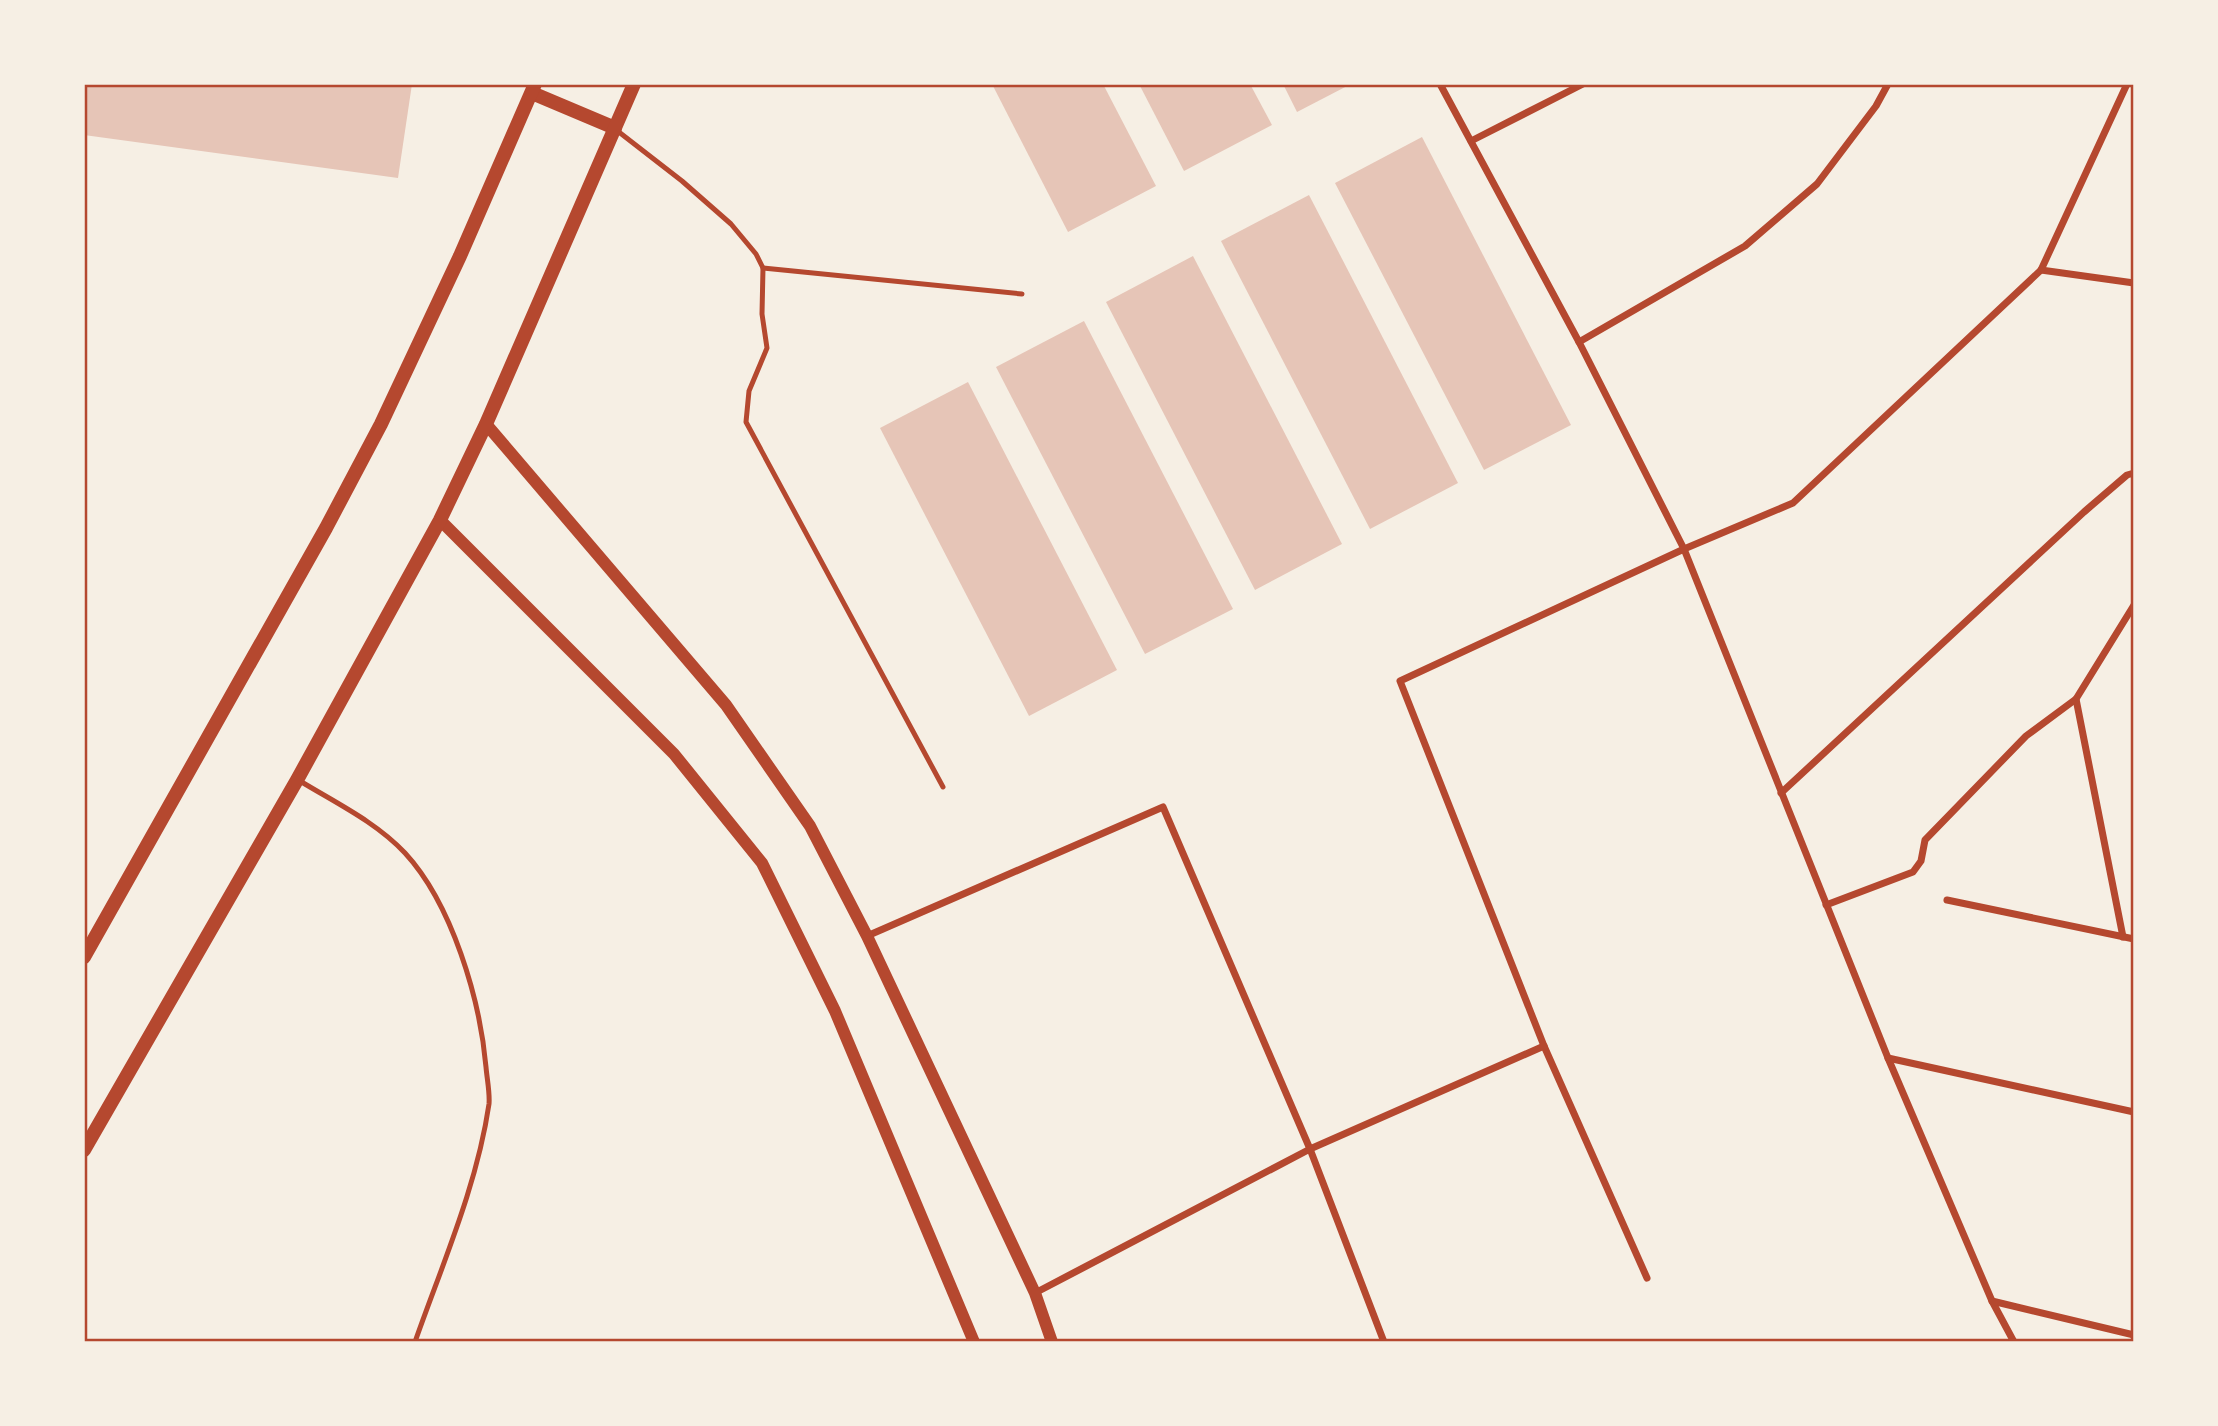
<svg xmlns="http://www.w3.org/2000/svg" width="2218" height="1426" font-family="Inter,sans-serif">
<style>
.building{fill:#e6c5b7}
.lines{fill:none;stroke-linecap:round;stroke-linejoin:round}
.service{stroke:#b5482f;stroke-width:5}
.minor{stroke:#b5482f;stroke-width:7}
.tertiary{stroke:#b5482f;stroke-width:12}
.secondary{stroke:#b5482f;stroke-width:14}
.neatline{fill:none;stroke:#b5482f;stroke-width:2.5}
</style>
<rect width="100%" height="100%" fill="#f6efe4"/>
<g class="building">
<path d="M84 84H412L398 178 84 135Z"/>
<path d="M992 84H1103L1156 186 1068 232Z"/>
<path d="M1139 84H1250L1272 125 1184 171Z"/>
<path d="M1283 84H1351L1297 112Z"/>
<path d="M1422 137 1571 425 1484 470 1335 183Z"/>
<path d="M1309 195 1458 483 1370 529 1221 241Z"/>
<path d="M1193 256 1342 544 1255 590 1106 302Z"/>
<path d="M1084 321 1233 609 1145 654 996 367Z"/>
<path d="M968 382 1117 670 1029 716 880 428Z"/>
</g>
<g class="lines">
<g class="service">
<path d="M615 129 682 181 731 224 756 254 763 268 762 314 767 348 749 391 746 422 943 787"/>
<path d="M763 268 1022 294"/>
<path d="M300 781C336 803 376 822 405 853 452 904 480 999 486 1067 487 1079 490 1093 489 1104 477 1186 442 1265 415 1342"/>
</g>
<g class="minor">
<path d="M1440 84 1579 342 1684 549 1888 1058 1992 1301 2014 1342"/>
<path d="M1471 141 1583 84"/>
<path d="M2041 270 2134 283"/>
<path d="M1579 342 1745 246 1817 184 1876 106 1888 84"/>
<path d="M1781 793 2084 512 2127 475 2134 473"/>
<path d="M1947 900 2134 939"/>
<path d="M1826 905 1913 872 1921 861 1925 840 2026 736 2076 699"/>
<path d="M867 936 1163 807 1310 1149 1384 1342"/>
<path d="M2123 937 2076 699 2134 605"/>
<path d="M1888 1058 2134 1112"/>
<path d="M1647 1278 1544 1046 1400 681 1684 549 1793 503 2041 270 2127 84"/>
<path d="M1035 1293 1310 1149 1544 1046"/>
<path d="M1992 1301 2134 1335"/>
</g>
<g class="tertiary">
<path d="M486 424 726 705 810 826 867 936 1035 1293 1052 1342"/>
<path d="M440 520 674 754 762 863 835 1011 974 1342"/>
</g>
<g class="secondary">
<path d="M532 93 615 128"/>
<path d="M84 957 326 528 381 424 460 256 535 84"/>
<path d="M84 1150 297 780 440 520 486 424 634 84"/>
</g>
</g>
<rect width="2218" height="1426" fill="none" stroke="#f6efe4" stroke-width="172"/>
<rect x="86" y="86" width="2046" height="1254" class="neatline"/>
</svg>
